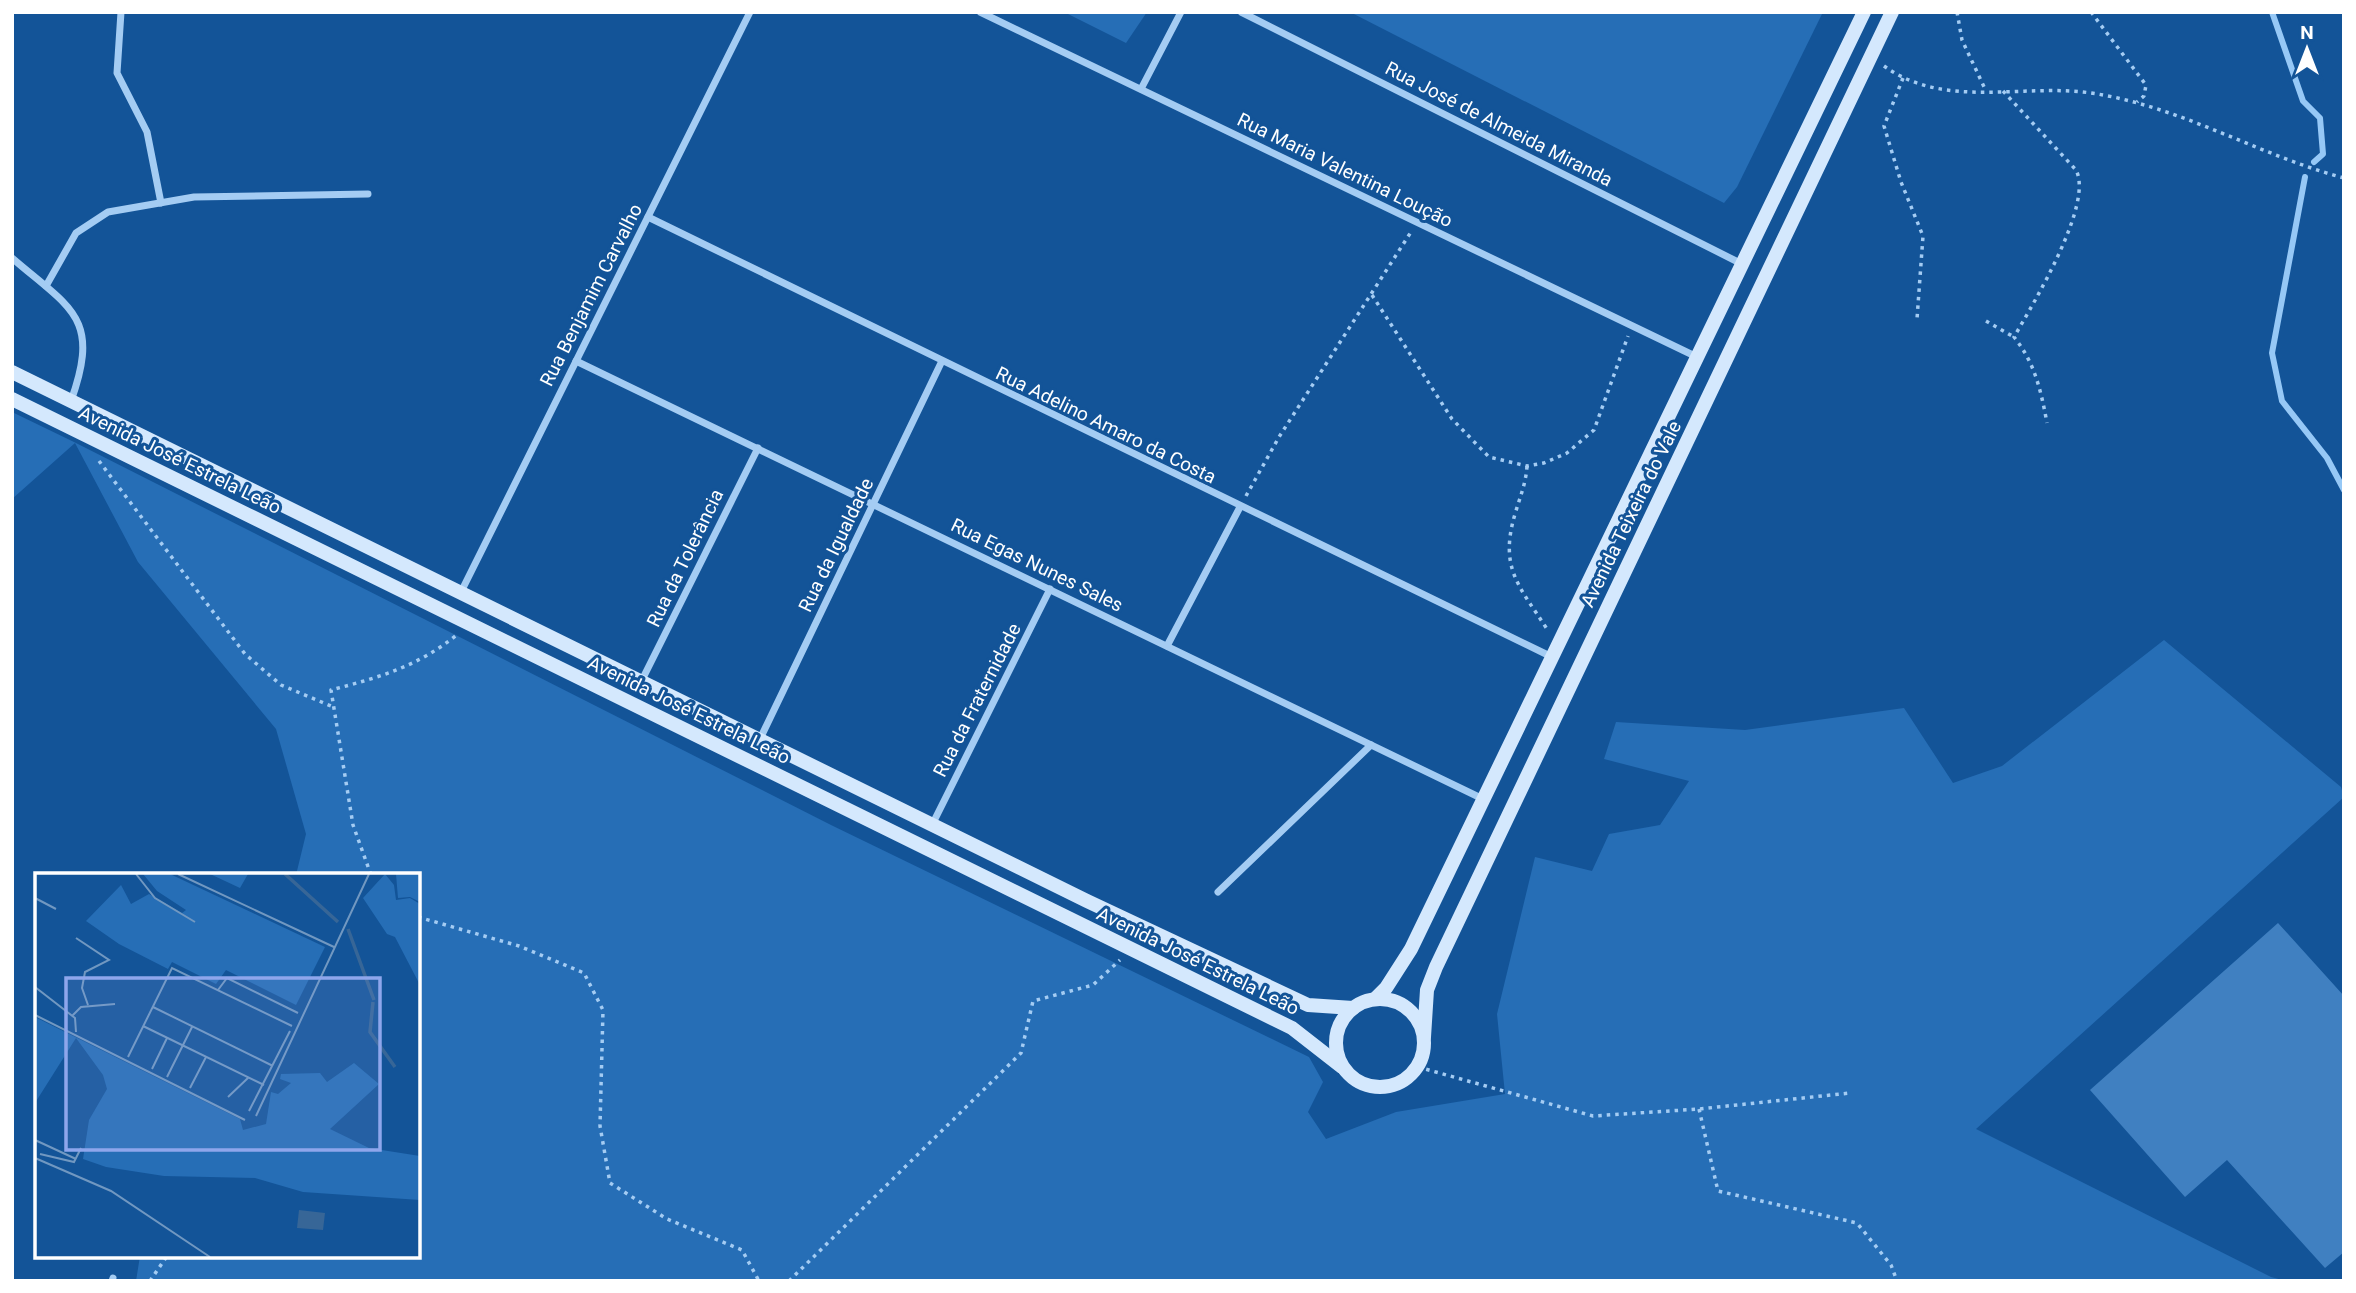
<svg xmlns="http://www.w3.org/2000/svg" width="2356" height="1293" font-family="Roboto,sans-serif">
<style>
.green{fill:#266eb6}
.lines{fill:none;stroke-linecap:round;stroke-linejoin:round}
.stream{stroke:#96c8f6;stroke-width:6}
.building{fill:#4080c1}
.path{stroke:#a4ccf3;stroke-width:3.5;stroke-dasharray:3.5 5;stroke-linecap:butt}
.street{stroke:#a4ccf3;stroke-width:7}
.secondary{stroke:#d4e8fd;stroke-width:14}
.labels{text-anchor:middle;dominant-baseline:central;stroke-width:6;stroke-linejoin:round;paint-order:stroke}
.street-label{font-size:19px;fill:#fff;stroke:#135498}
.inset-river{fill:none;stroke:#376697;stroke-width:3.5}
.inset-road{fill:none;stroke:#7198c1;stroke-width:2}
.view{fill:#8ea6ec;fill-opacity:0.15;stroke:#8ea6ec;stroke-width:3.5}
.inset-edge{fill:none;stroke:#fff;stroke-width:3.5}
</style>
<rect width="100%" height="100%" fill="#135498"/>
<g class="green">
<path d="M1064 12H1147L1126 43Z"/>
<path d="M1350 12H1823L1737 187 1724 203Z"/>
<path d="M12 412 74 442 831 825 1309 1057 1323 1082 1308 1112 1326 1139 1396 1112 1505 1094 1497 1014 1535 857 1592 871 1609 834 1660 825 1689 781 1604 759 1616 722 1745 730 1904 708 1953 783 2002 766 2164 640 2341 787 2344 797 1976 1129 2271 1277 2286 1281H136L140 1256H418V875H296L306 834 276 729 138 562 75 443 12 499Z"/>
</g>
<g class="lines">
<g class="stream">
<path d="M2272 12 2303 101 2320 118 2323 154 2314 162"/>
<path d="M2305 177 2272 353 2282 401 2327 458 2344 490"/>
</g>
</g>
<path class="building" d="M2278 923 2344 996V1252L2325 1268 2227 1160 2185 1197 2090 1090Z"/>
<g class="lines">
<g class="path">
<path d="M1957 12 1962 40 1986 91"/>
<path d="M2091 12 2146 85 2144 96 2137 102"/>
<path d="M1884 66C1945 110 2022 83 2091 93 2180 106 2258 155 2344 178"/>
<path d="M1903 78 1884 126 1901 182 1923 236 1917 319"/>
<path d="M2003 91 2076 170C2094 204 2033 304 2014 337 2035 363 2041 391 2047 423"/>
<path d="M1372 295 1452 419 1489 457 1527 466 1544 463 1567 453 1594 430 1628 336"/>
<path d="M1986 321 2014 337"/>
<path d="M99 461 245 654 281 685 331 706"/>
<path d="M1527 466C1526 483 1520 497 1515 514 1499 568 1519 586 1547 629"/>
<path d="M1246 496 1279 437 1411 232"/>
<path d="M371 875 353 825 331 690C380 677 417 667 458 634"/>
<path d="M418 917 519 946 584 973 603 1010 600 1126 610 1183 667 1219 742 1250 759 1281"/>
<path d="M1418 1067 1593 1116 1699 1109 1850 1093"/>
<path d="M1699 1109 1718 1191 1857 1223 1891 1265 1897 1281"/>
<path d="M150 1281 167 1256"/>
<path d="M789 1281 1021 1053 1033 1001 1093 985 1120 960"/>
</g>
<g class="street">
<path d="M121 12 117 73 147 132 161 203"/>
<path d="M980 12 1697 357"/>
<path d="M1241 12 1742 264"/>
<path d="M1141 89 1181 12"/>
<path d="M648 217 1552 657"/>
<path d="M12 258C71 309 101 317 71 401"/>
<path d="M46 286 76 233 108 212 194 197 368 194"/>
<path d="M576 361 1483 799"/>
<path d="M461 592 750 12"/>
<path d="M1167 646 1240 507"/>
<path d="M641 682 758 448"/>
<path d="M760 739 941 363"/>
<path d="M932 825 1050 589"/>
<path d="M1218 892 1371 745"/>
<path d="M112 1281 113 1278"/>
</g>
<g class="secondary">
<path d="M12 372 1087 901 1308 1005 1353 1008"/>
<path d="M12 399 1292 1028 1342 1067"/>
<circle cx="1380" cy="1043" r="44"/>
<path d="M1375 999 1386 988 1411 949 1864 12"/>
<path d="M1424 1037 1427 990 1436 967 1892 12"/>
</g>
</g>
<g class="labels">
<g class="street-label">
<text transform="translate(1499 124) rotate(27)">Rua José de Almeida Miranda</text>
<text transform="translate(1345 170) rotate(26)">Rua Maria Valentina Loução</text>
<text transform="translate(591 295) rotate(-63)">Rua Benjamim Carvalho</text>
<text transform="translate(1106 425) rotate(26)">Rua Adelino Amaro da Costa</text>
<text transform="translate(180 460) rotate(26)">Avenida José Estrela Leão</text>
<text transform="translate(1631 514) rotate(-64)">Avenida Teixeira do Vale</text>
<text transform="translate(836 545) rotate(-64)">Rua da Igualdade</text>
<text transform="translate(685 558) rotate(-64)">Rua da Tolerância</text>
<text transform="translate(1037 565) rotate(26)">Rua Egas Nunes Sales</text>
<text transform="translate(977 700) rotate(-63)">Rua da Fraternidade</text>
<text transform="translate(689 710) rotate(26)">Avenida José Estrela Leão</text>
<text transform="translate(1198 961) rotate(26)">Avenida José Estrela Leão</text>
</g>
</g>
<g transform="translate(35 873)">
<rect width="385" height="385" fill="#135498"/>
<path d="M108 1H135L290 74 261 132 191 97 181 111 137 89 133 96 84 71 51 48 86 12 96 31 114 21 147 40 151 37 122 18ZM175 1H213L205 15ZM350 1 359 12 361 27 375 25 385 31V112L360 64 352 61 328 25ZM361 1H385V29L375 24 363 25ZM0 144 205 246 208 257 231 251 236 219 243 221 256 210 245 206 246 201 285 200 292 209 319 190 344 211 295 256 334 275 385 283V327L268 319 220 305 129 303 71 294 48 286 54 247 72 216 68 202 41 165 0 230Z" fill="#266eb6"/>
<path d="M264 337 290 340 288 357 262 355Z" fill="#376697"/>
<path class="inset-river" d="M250 1 303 49M313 56 339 127M338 129 335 159 360 194"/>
<path class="inset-road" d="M101 1 120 25 160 49M143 1 299 74M0 25 21 36M41 65 74 87 50 99 47 115 53 132M0 114 40 145 41 159M183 117 192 105 263 140M118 134 238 193M0 142 210 247M37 143 46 134 80 131M108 153 229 212M93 184 137 95 257 153M117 196 132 165M132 204 157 154M155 215 171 184M193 224 214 204M214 238 255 158M221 243 334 1M0 267 41 286M5 281 39 289 46 275M0 285 76 318 175 384"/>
<path class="view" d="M31 105H345V277H31Z"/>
<rect width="385" height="385" class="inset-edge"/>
</g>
<rect width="2356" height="1293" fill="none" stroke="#ffffff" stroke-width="28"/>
<g transform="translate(2307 49)" stroke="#135498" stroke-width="5" paint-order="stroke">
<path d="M0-5L12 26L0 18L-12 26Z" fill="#ffffff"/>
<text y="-10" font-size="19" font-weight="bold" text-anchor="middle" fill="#ffffff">N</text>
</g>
</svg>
